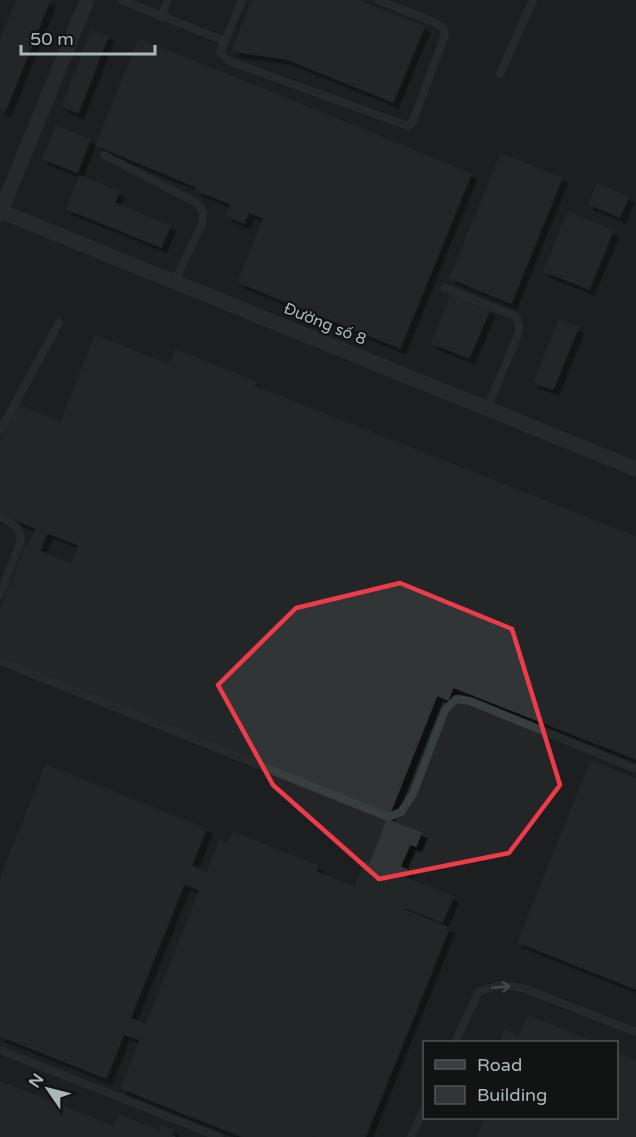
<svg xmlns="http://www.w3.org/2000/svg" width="636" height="1137" font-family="'Varela Round',sans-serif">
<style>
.built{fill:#232526;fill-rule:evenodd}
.building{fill:#323435;stroke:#313435;stroke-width:1.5;filter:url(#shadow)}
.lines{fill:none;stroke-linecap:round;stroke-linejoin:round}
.lane{stroke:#383d3e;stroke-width:8}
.street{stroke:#383d3e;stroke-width:15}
.oneway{stroke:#778181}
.marked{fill:none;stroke:#ee3a49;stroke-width:4.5;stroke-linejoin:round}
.labels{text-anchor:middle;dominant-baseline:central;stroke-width:4.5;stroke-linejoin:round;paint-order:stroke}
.street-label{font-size:16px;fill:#aab9b8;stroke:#121414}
</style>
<defs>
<filter id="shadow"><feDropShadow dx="5.5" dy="5.5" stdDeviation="0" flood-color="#0009"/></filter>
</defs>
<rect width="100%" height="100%" fill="#171919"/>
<path class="built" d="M0 0H636V1137H0ZM424 1042H616V1118H424Z"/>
<g class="building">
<path d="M17 0H50L5 111 0 109V42Z"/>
<path d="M253 0H311L287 59 232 51Z"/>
<path d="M311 0H357L424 27 393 102 287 59Z"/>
<path d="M92 30 108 36 78 113 62 106Z"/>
<path d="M139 39 240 80 197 187 96 145Z"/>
<path d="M240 80 408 148 376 228 208 160Z"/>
<path d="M56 126 90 140 77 172 43 159Z"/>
<path d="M408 148 471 174 400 348 238 282 276 188 376 228Z"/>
<path d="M501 154 562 178 511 303 450 278Z"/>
<path d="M208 160 276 188 264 218 249 212 244 223 226 215 231 204 196 190Z"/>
<path d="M80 176 119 192 105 224 67 209Z"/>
<path d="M597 184 628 197 620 217 589 204Z"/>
<path d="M114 203 170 226 161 247 105 224Z"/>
<path d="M568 212 613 231 589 289 544 271Z"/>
<path d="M451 295 489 311 469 358 432 343Z"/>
<path d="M559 320 578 328 553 389 534 382Z"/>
<path d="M95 336 169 365 176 350 256 382 254 386 636 537V759L453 687 448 700 437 695 389 815 0 660V611L26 546 72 564 79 545 0 514V444L16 404 61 422Z"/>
<path d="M36 528 47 532 39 552 28 547Z"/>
<path d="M591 761 636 779V859L563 830Z"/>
<path d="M46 765 206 829 106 1078 0 1036V880Z"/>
<path d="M387 820 421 833 416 846 410 844 400 867 407 870 394 903 355 887 366 862 370 864Z"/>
<path d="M563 830 636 859V925L540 887Z"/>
<path d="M233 832 282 852 178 1111 121 1088 220 840 229 844Z"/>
<path d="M282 852 318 866 316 872 342 882 241 1136 178 1111Z"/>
<path d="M191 866 207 873 200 890 184 884Z"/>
<path d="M404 877 453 897 442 922 394 903Z"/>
<path d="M342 882 405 907 375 982 312 957Z"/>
<path d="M540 887 636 925V989L518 942Z"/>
<path d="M404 910 449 928 365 1137H313Z"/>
<path d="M312 957 350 972 285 1137H245L241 1136Z"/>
<path d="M350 972 375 982 313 1137H285Z"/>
<path d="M528 1016 592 1042H500L505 1031 519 1037Z"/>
<path d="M130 1018 146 1025 141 1040 124 1034Z"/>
<path d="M616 1052 636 1060V1137H478L485 1118H616Z"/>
<path d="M0 1082 40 1097 24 1137H0Z"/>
<path d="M40 1097 114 1127 110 1137H24Z"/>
<path d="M119 1115 159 1131 161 1126 173 1130 171 1135 175 1137H110Z"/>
</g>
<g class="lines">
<g class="lane">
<path d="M121 0 225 41 242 0"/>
<path d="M161 17 168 0"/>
<path d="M225 41 220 52 229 61 408 126 413 121 445 35 443 27 434 22 378 0"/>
<path d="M500 74 533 0"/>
<path d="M104 155 197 203 203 212 202 225 174 282"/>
<path d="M445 288 515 316 519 324V332L487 409"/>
<path d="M0 431 59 323"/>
<path d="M0 516 18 528 21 540 0 595"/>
<path d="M0 661 388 817 401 812 413 794 445 710 456 699 470 701 636 769"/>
<path d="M455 1042 479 991 501 985 523 988 636 1032"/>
<path d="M0 1050 219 1137"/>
<path d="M411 1137 424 1109"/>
</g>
<g class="street">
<path d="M0 211 636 469"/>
<path d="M0 214 87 0"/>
</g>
</g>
<defs><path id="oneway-shaft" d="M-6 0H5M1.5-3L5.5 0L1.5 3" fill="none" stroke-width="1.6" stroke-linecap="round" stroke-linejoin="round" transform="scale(1.5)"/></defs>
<use class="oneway" href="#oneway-shaft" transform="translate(501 987) rotate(-4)"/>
<path d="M0 0H636V1137H0ZM400 583 512 629 560 785 509 853 379 879 273 785 218 685 296 608Z" fill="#171919" fill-opacity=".55" fill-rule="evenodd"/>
<path class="marked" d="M400 583 512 629 560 785 509 853 379 879 273 785 218 685 296 608Z"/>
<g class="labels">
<g class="street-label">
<text transform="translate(325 324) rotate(22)">Đường số 8</text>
</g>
</g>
<rect x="423" y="1041" width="195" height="78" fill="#121414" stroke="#4f5656" stroke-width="1.5"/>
<rect x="435" y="1060" width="30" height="9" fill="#383d3e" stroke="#4f5656" stroke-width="1.5"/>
<text x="477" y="1071" font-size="18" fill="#aab9b8">Road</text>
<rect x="435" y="1086" width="30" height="18" fill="#323435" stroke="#4f5656" stroke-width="1.5"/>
<text x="477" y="1101" font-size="18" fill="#aab9b8">Building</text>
<g transform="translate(48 1089) rotate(305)" stroke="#121414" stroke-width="4.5" paint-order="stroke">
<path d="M0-4.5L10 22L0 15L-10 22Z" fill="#aab9b8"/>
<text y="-9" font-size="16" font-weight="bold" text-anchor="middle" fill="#aab9b8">N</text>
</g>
<path d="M21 45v9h134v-9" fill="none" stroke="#aab9b8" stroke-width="3"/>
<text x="30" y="45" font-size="18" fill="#aab9b8" stroke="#121414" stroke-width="4.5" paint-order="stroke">50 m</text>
</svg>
